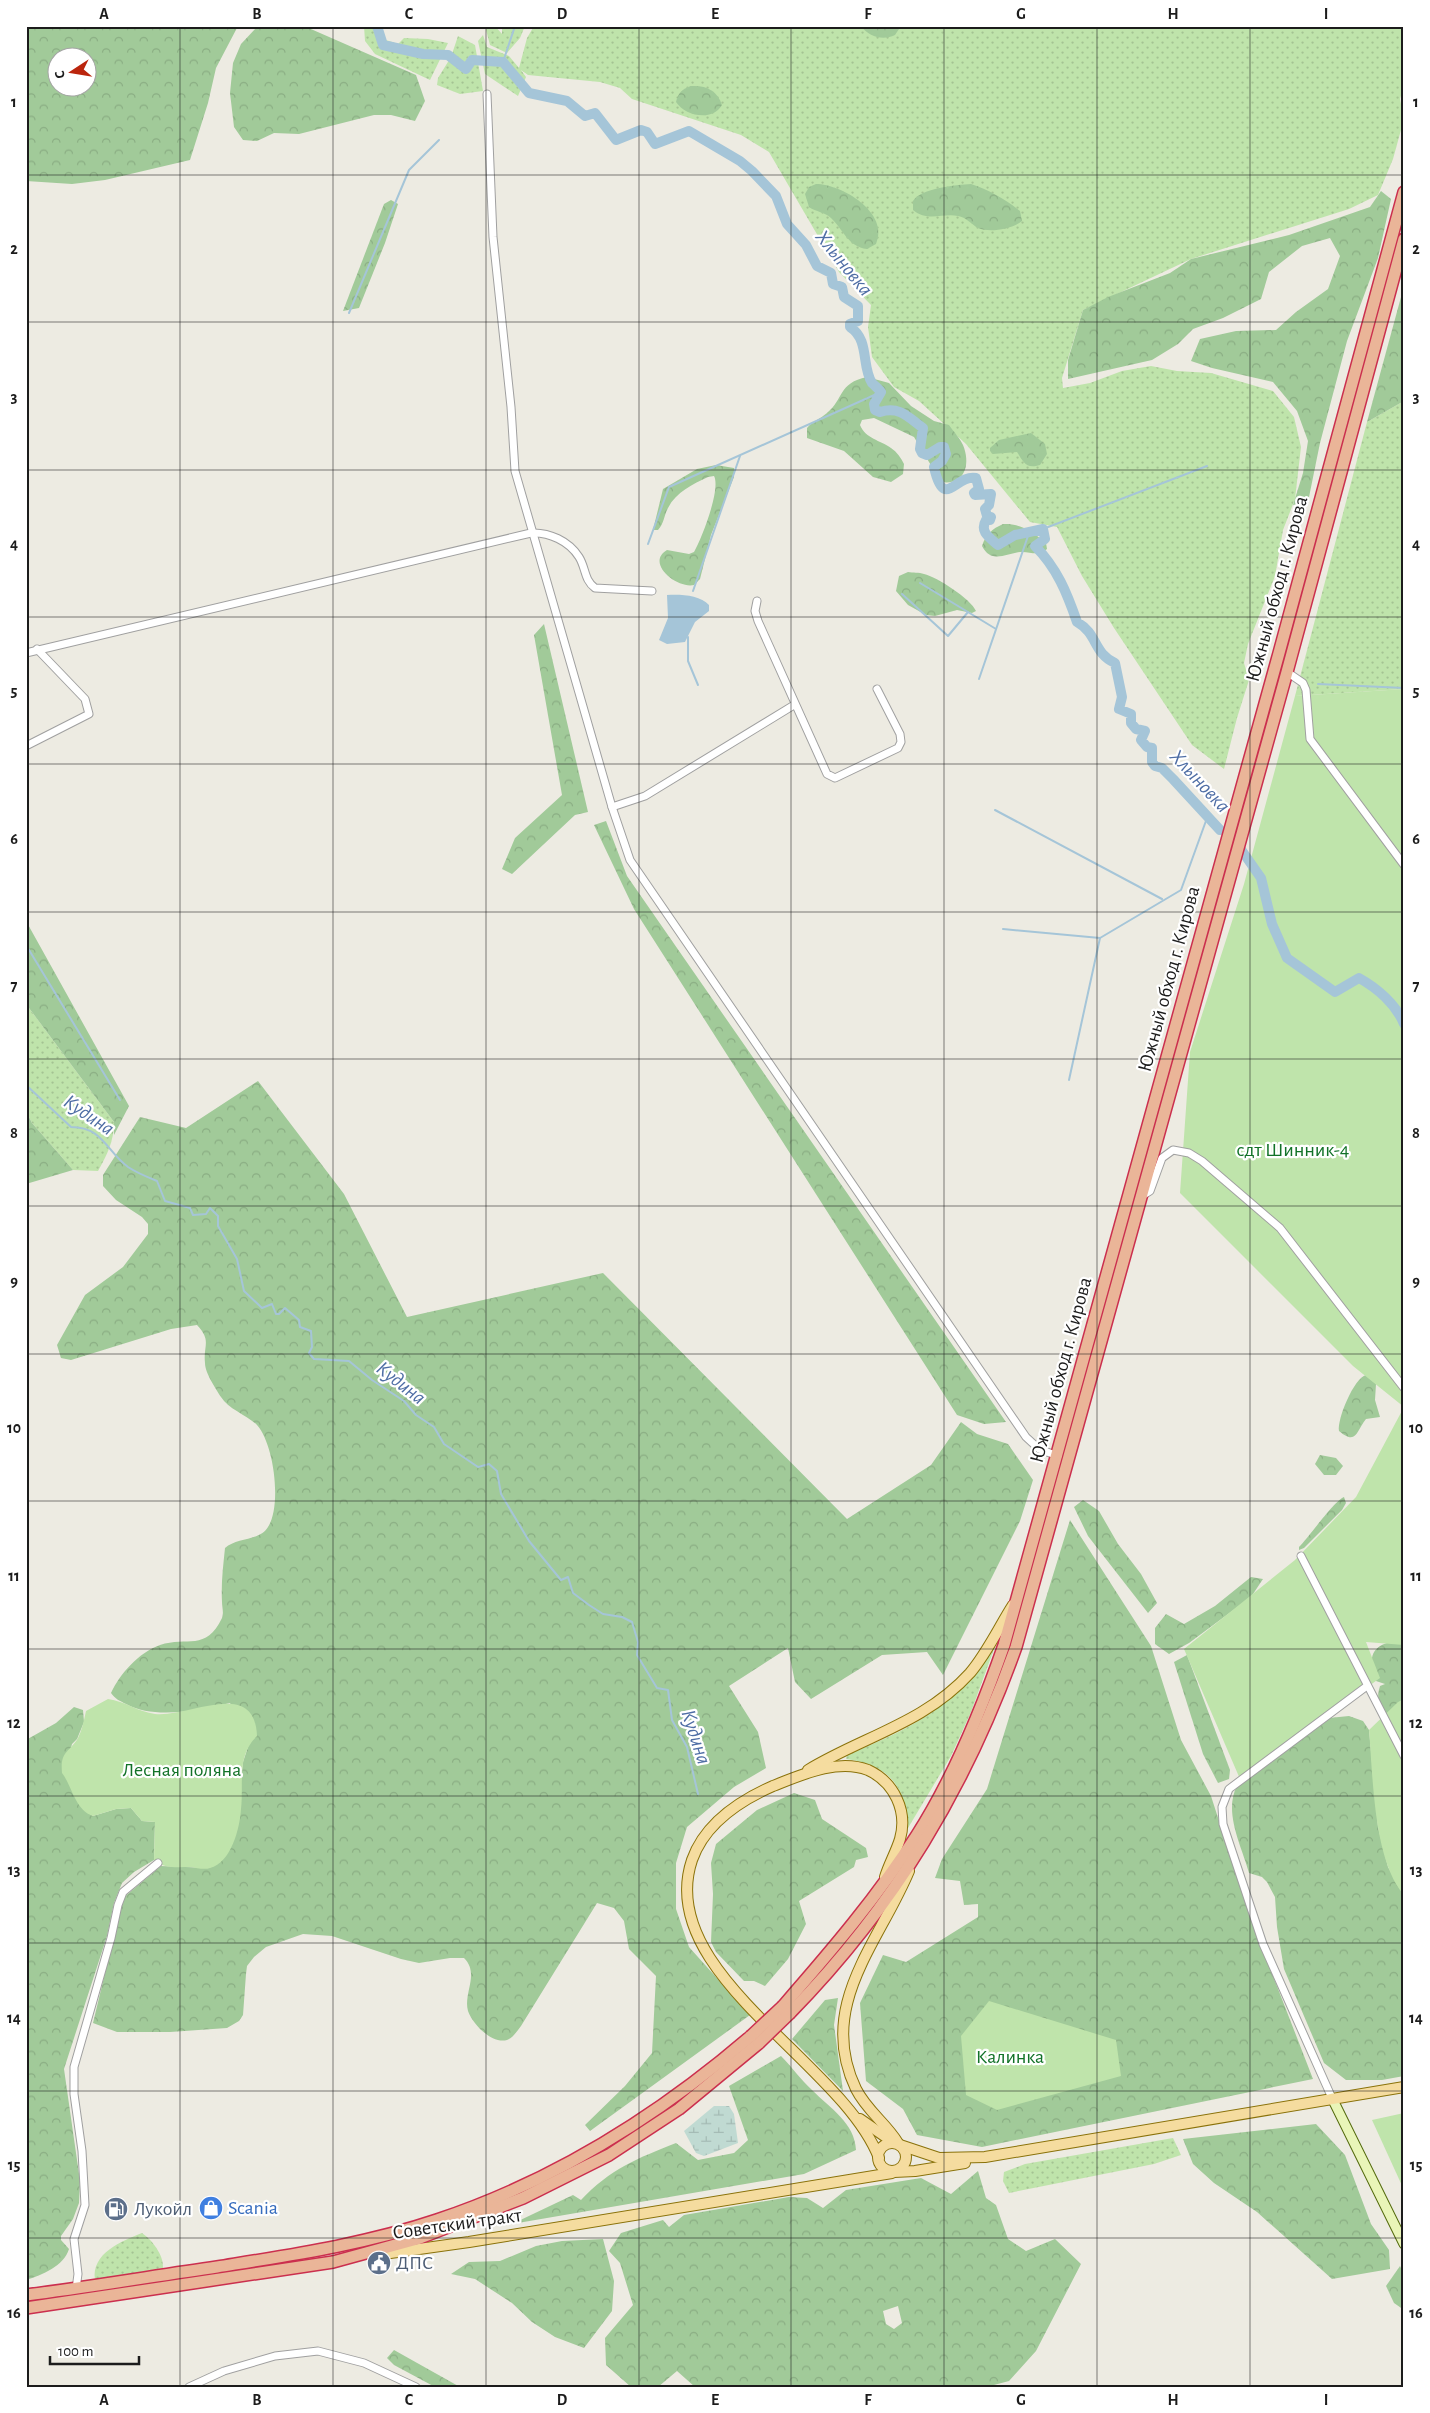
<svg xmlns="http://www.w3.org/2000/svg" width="1430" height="2413" font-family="'Alegreya Sans',sans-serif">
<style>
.grass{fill:url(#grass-dots)}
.forest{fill:url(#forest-crowns);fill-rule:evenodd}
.wetland{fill:url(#wetland-marsh)}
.garden{fill:#bfe4ab}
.water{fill:#a5c5d8}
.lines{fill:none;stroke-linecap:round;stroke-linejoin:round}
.stream{stroke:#a5c5d8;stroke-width:2}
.river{stroke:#a5c5d8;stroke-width:10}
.minor-casing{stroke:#a0a0a0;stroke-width:9}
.secondary-casing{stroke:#536a0c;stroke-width:11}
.primary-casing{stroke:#8a720a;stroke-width:12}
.trunk-casing{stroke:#cb2f4e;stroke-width:14}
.minor{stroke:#fff;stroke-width:7}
.secondary{stroke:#e9f5b8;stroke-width:9}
.primary{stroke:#f5dc9f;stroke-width:10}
.trunk{stroke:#eab598;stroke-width:11}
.trunk-bridge-casing{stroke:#cb2f4e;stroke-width:14;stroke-linecap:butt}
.trunk-bridge{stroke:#eab598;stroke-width:11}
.grid{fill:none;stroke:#1c1c1c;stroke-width:1;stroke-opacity:0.55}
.labels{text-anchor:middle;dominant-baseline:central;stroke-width:4.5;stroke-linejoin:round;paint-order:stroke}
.street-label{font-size:20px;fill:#1c1c1c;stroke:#fff}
.park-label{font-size:20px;fill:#127228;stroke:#fff}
.shop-label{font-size:20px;fill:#366cbe;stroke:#fff;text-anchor:start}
.service-label{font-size:20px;fill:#4e5e75;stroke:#fff;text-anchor:start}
.water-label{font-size:21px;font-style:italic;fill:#4f6ea5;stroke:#fff}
.neatline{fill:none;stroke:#1c1c1c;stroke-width:2}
.grid-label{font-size:16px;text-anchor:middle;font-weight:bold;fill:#1c1c1c}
</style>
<defs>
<pattern id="grass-dots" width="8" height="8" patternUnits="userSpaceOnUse" patternTransform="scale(1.25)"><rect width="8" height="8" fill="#bfe4ab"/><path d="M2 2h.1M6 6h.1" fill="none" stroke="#a4c393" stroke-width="1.8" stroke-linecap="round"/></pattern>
<pattern id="forest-crowns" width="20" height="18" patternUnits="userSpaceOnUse" patternTransform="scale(1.25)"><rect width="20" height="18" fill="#a1ca99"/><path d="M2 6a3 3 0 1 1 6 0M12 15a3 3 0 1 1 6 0" fill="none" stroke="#8aad83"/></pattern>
<pattern id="wetland-marsh" width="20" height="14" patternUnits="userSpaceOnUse" patternTransform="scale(1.25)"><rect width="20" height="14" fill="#c0dad2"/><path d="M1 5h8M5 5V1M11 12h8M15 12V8" fill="none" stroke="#a4bab4"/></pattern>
</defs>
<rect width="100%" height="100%" fill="#edebe2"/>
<g class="grass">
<path d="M364 26H381L386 40 398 44 404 38 428 39 448 43 430 80 375 54 365 41Z"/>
<path d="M485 26H495L502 34V26H525L520 38 507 53 490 45Z"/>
<path d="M534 26H1404V85L1400 99 1404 119 1393 159 1378 195 1349 209 1191 259 1083 310 1062 378 1063 388 1090 383 1122 371 1151 366 1177 371 1211 373 1273 391 1294 417 1301 447 1295 499 1283 530 1275 576 1248 644 1244 663 1249 680 1237 718 1224 769 1192 745 1114 628 1082 576 1057 527 1030 522 966 444 919 401 894 387 872 357 868 327 871 305 839 272 769 152 741 135 632 99 620 88 600 82 528 75 521 70 526 77 518 96 485 74 478 41 483 35 487 47 509 56 519 68 527 38Z"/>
<path d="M458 36 475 45 483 91 460 94 437 85 438 78 451 57Z"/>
<path d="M1404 401V689L1295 696 1367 422Z"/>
<path d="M26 1004 114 1122C114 1141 107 1155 98 1171L73 1170 32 1123 26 1111Z"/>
<path d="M998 1638 971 1712 951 1756 908 1828C905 1786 890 1765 846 1759L847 1755C919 1725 957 1706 998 1638Z"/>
<path d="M1173 2138 1181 2155 1154 2164 1009 2193 1003 2181 1004 2172 1025 2164Z"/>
<path d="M142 2233C152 2240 164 2255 163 2268L95 2280C91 2253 122 2241 142 2233Z"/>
</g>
<g class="forest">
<path d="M26 26H238L216 68 208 103 190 160 105 180 72 184 26 181ZM58 58H88V88H58Z"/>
<path d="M258 26H304L416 75 425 101 415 121 391 115H374L299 134 274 133 257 141 243 140 234 127 230 93 233 63 241 44Z"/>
<path d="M861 26H901L895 35C883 41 869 37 861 26Z"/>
<path d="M691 86C706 85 717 90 722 105 712 122 685 116 676 102 678 93 682 89 691 86Z"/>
<path d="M816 184C842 184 890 213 876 244L867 249C848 247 843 229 831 218 825 212 816 212 809 207L805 194 809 187Z"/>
<path d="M971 184C989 190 1005 199 1020 211L1022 221C1012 229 990 233 978 228 971 224 966 217 958 216 943 213 927 222 913 210V201C921 188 956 185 971 184Z"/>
<path d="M1381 191 1391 199 1378 258 1347 341 1320 443 1308 502 1293 505 1303 473 1308 441 1297 411 1273 382 1212 368 1191 361 1200 339 1236 331 1276 330 1296 312 1328 289 1340 256 1330 238 1302 246 1269 272 1261 299 1223 318 1193 329 1178 344 1152 360 1068 379V360L1083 310 1108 297 1170 273 1191 259 1289 235 1370 207Z"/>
<path d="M391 200 398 204 385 243 359 308 343 311 384 204Z"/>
<path d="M1404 286V401L1367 422Z"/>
<path d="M867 377 889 383 911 406 934 421 949 425C953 431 960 438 963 445 971 464 965 486 941 482L914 437 874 418 862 420 860 425C866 439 880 440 891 448 897 452 901 458 904 464L903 474 891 482 873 477 844 451 807 438V428C813 421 820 419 827 413 844 399 838 383 867 377Z"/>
<path d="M1031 433 1045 444 1047 454 1040 465C1026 469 1024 463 1017 452L993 454 990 451V448L999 440Z"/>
<path d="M716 465 734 468V477L711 535 700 579 694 585C677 589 645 563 667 550L689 554 694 552C702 538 721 489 714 476L708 477C693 484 676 492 668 508 664 515 664 524 658 530H653L663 489 697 469Z"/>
<path d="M1003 524C1020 523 1033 532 1046 543L1047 549C1038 557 1030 551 1020 552 1006 554 991 564 982 546 986 534 992 529 1003 524Z"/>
<path d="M908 572C913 573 919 572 924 574 937 577 971 599 976 611L972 613 957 610 935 616 926 615 908 605 896 591 899 576Z"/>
<path d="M544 624 588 812 575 815 512 874 502 869 515 838 562 795 534 635Z"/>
<path d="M606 821 627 876 1006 1422 984 1424 957 1415 634 909 594 825Z"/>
<path d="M26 921 129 1106 114 1135V1122L26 1004Z"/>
<path d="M258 1081 344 1194 407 1317 603 1273 847 1519 931 1465 961 1422 977 1434 1008 1444 1033 1480 1020 1521 943 1675 927 1652 882 1655 811 1699 795 1682 788 1648 729 1686 758 1732 766 1768 734 1787 687 1827 676 1863V1909L689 1947 750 2015 590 2131 585 2125 625 2086 652 2053 656 1976 629 1949 624 1921 614 1908 597 1903 521 2026C517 2031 513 2038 507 2040 492 2044 473 2025 468 2011 463 1993 480 1974 464 1958H450L419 1963 401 1959 332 1936 303 1934 266 1947 254 1957 247 1966 246 1974 243 2015 239 2021 227 2028 170 2032H117L93 2023 123 1898 161 1866 210 1868 241 1781 243 1762 249 1744 230 1703C198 1710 156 1720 126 1704 120 1701 115 1699 111 1693 120 1674 138 1653 160 1645 187 1636 206 1652 222 1618 224 1613 222 1607 222 1602 221 1584 223 1567 225 1548 237 1537 260 1541 268 1527 282 1505 274 1444 257 1425 247 1415 228 1409 221 1397 216 1389 205 1373 205 1363 203 1345 212 1341 197 1325L171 1329 71 1360 61 1358 57 1345 85 1295 123 1267 148 1234V1224L142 1217 116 1200 103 1186V1175L140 1117 186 1128Z"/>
<path d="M26 1111 32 1123 73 1170 26 1184Z"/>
<path d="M1366 1375 1376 1384 1375 1400 1380 1417 1366 1419C1356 1431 1357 1446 1339 1431 1337 1419 1354 1378 1366 1375Z"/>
<path d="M1320 1455 1336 1458 1343 1466 1336 1475H1324L1315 1464Z"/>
<path d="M1344 1497 1346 1503 1342 1510 1304 1548 1299 1550V1547C1309 1537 1335 1500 1344 1497Z"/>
<path d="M1083 1500 1099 1511 1118 1544 1141 1574 1157 1603 1148 1613 1088 1536 1074 1507Z"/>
<path d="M1070 1520 1151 1646 1181 1740 1211 1796 1249 1914 1313 2079 982 2147 917 2135 903 2109 866 2081 860 2003 883 1955 906 1962 978 1917V1904L964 1905 960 1881 935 1878 942 1859 987 1789Z"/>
<path d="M1251 1577 1263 1579 1251 1597 1189 1643 1169 1654 1155 1644V1628L1166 1614 1184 1624 1215 1606Z"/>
<path d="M1390 1642 1404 1643V1709L1386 1714C1379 1704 1376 1698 1380 1686L1385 1684 1373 1680C1371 1660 1368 1648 1390 1642Z"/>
<path d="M1187 1655 1230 1770 1229 1779 1218 1783 1203 1754 1174 1662Z"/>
<path d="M74 1707 83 1710 84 1722 77 1739 72 1744 64 1775C78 1788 70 1802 93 1816L116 1809 131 1808 142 1821 155 1822 154 1860 134 1872 122 1883 114 1903 107 1936 64 2069 80 2181 79 2203 73 2219 61 2236V2240L69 2249C64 2266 42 2275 26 2280V1740L56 1723Z"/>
<path d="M1349 1716 1363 1721 1369 1730 1378 1827 1388 1867 1404 1895V2076L1382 2080H1346L1324 2063 1284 1969 1277 1927 1275 1897 1267 1882 1262 1877 1249 1873C1242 1847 1223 1812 1237 1786L1329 1718Z"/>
<path d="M794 1793 815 1800 822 1819 866 1848 868 1857 856 1860 854 1867 799 1901 806 1924 788 1959 765 1986 754 1981H744L716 1952 711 1942 713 1894 711 1863 716 1844 757 1810Z"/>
<path d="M838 1998 834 2025 843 2091 792 2039 825 2000Z"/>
<path d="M781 2056C792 2067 801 2080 812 2090 830 2108 855 2123 856 2150L804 2174 512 2224 573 2195 581 2200C610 2169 638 2158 676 2143L698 2160 734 2153 748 2140 729 2086Z"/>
<path d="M1316 2124 1345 2155 1371 2224 1389 2250 1390 2269 1332 2279 1257 2212 1214 2183 1193 2164 1183 2139Z"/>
<path d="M978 2171 986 2198 996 2205 1008 2239 1026 2251 1055 2239 1081 2264 1036 2351 1009 2381 994 2385 1009 2387H695L677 2371 658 2387H631L606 2365 605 2338 633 2305 620 2263 609 2251 621 2233 663 2220 669 2227 684 2215 789 2197 807 2198 823 2208 846 2190 921 2178 951 2194ZM898 2306 902 2323 894 2329 886 2324 883 2311Z"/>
<path d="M603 2239 614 2281 612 2311 584 2348 555 2337 532 2322 512 2303 475 2279 451 2274 469 2262 500 2261 536 2246 562 2241Z"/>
<path d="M1400 2266 1404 2274V2310L1394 2303 1386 2286Z"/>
<path d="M394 2350 460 2387H435L394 2365 387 2358Z"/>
</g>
<path class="wetland" d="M714 2106H729L734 2114 738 2143 704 2156 696 2153 684 2131Z"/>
<g class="garden">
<path d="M1404 689V1407L1353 1366 1180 1193 1190 1052 1244 884 1295 696Z"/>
<path d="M1404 1407V1645L1366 1642 1380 1678 1240 1779 1184 1649 1295 1560 1356 1497Z"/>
<path d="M108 1699C125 1701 138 1712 155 1714 188 1718 255 1677 257 1736 236 1756 244 1783 241 1809 240 1828 231 1863 210 1868 205 1870 196 1868 191 1867 177 1867 164 1869 154 1860L155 1822 142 1821 131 1808 116 1809 93 1816C75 1810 72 1786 62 1773 60 1751 69 1753 78 1738 82 1730 84 1720 86 1711Z"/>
<path d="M1404 1699V1895C1373 1860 1373 1775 1369 1730L1398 1702Z"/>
<path d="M989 2001 1116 2040 1121 2076 997 2110 966 2095 961 2036Z"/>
<path d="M1404 2113V2190L1372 2120Z"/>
</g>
<path class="water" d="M667 595C680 594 700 595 709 605V611L695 622 685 642 667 644 659 640 668 618Z"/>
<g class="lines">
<g class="stream">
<path d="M503 62 515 26"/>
<path d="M349 313 409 170 439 140"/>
<path d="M1043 529 1207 466"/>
<path d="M648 544 669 487 881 392"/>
<path d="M920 583 996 629"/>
<path d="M693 591 740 456"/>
<path d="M902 594 948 636 968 612"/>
<path d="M688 637V661L698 685"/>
<path d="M979 679 1029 533"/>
<path d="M1318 684 1404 688"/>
<path d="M995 810 1162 899"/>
<path d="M1003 929 1100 938"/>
<path d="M26 945 120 1100"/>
<path d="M1069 1080 1100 938 1181 890 1207 818"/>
<path d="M26 1085 71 1127C103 1127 106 1151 128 1167 137 1173 147 1177 157 1181L165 1201 190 1208 193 1215 206 1214 210 1208 218 1216V1226L237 1259 244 1291 262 1308 272 1304 276 1314H279L285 1308 299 1320 300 1327 311 1331 312 1347 309 1353 314 1359 349 1361 372 1380 404 1401 416 1415 434 1427 444 1444 478 1467 489 1464 497 1471 501 1494 529 1541 561 1580 568 1577 573 1593 589 1605 603 1614 622 1617 632 1622 638 1642 637 1655 657 1688 668 1690 672 1720 687 1747 698 1794"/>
</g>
<g class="river">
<path d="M377 26 383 45 423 54 448 55 466 69 472 60 503 62 529 93 567 101 585 116 595 113 616 140 641 130 647 132 655 144 689 131 740 161 752 171 776 196 787 224 806 245 817 266 831 273 833 284 842 287 844 297 858 306V321L850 324V327C870 340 861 366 872 383 875 386 879 389 881 392L874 404 875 410 880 412C900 406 908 417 923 428L920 449 922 453 927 455 940 447H944L946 454 942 461 934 467C944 512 955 474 976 478L979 489 974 493 975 495 991 494 989 505 985 509 987 516 991 517 990 520H986C979 532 990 538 998 545L1015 535 1043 529 1045 539 1035 546C1057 568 1067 593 1077 622 1098 634 1093 653 1115 663L1122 697 1119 709 1131 714V723L1136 729 1145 731 1141 740 1147 747 1152 748V762L1155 766 1162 768 1173 779 1220 830"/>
<path d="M1240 848 1261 878 1272 924 1287 958 1335 992 1359 978C1377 988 1396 1004 1404 1024"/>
</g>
<g class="minor-casing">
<g id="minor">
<path d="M487 94 493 237 511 407 515 471 612 807 630 860 1026 1437 1039 1449 1058 1456"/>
<path d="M757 601 755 611 758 621 827 774 835 778 898 748 901 742 900 734 877 689"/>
<path d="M26 653 531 533C549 532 569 541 579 557 586 568 584 580 595 588L652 591"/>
<path d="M1287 672 1303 683 1306 690 1310 739 1404 865"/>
<path d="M26 746 89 714 85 699 37 649"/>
<path d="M612 807 645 796 794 705"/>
<path d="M1142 1196 1150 1191 1162 1158 1173 1150 1189 1153 1202 1161 1280 1228 1404 1388"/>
<path d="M1301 1556 1404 1756"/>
<path d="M1332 2098 1263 1944 1223 1824 1222 1807 1229 1789 1367 1686"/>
<path d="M76 2289 78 2274 74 2239 85 2205 82 2151 74 2094V2067L111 1938 118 1905 123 1892 158 1863"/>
<path d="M189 2387 224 2371 275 2356 318 2351 364 2363 416 2387"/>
</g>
</g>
<g class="secondary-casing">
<path id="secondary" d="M1332 2098 1404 2244"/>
</g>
<g class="primary-casing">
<g id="primary">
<path d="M808 1770C862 1737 925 1723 970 1673 987 1653 999 1627 1013 1605"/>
<path d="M860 2119 893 2142"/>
<path d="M898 2143C886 2123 867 2111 856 2089 816 2006 879 1943 909 1871"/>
<circle cx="892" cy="2157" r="14"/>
<path d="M900 2145 939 2158 985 2157 1404 2087"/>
<path d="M879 2158C842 2062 654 1973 692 1860 705 1823 739 1801 773 1786 801 1775 838 1758 868 1770 894 1782 908 1811 900 1839 896 1852 889 1864 885 1877"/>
<path d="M894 2172 915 2171 965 2163"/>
<path d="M376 2255 469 2242 892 2173"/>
</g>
</g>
<g class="trunk-casing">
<g id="trunk">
<path d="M783 2006C831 1951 878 1896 917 1835 954 1777 981 1711 1004 1645L1279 653 1404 192"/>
<path d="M790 2013C895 1906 966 1787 1016 1647L1287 672 1404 239"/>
<path d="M26 2295C90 2287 154 2276 217 2267 291 2255 366 2244 437 2220 554 2181 658 2116 751 2036"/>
<path d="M26 2308 333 2262 417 2239 523 2198 609 2155 679 2109 759 2043"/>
</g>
</g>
<use href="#minor" class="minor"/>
<use href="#secondary" class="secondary"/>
<use href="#primary" class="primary"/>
<use href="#trunk" class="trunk"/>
<g class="trunk-bridge-casing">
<g id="trunk-bridge">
<path d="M751 2036 783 2006"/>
<path d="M759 2043 790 2013"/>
</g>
</g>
<use href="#trunk-bridge" class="trunk-bridge"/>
</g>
<path class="grid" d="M180 26V2387M333 26V2387M486 26V2387M639 26V2387M791 26V2387M944 26V2387M1097 26V2387M1250 26V2387M26 175H1404M26 322H1404M26 470H1404M26 617H1404M26 764H1404M26 912H1404M26 1059H1404M26 1206H1404M26 1354H1404M26 1501H1404M26 1649H1404M26 1796H1404M26 1943H1404M26 2091H1404M26 2238H1404"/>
<defs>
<g id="shop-disc" transform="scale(1.25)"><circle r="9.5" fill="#3f7fe0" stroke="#fff"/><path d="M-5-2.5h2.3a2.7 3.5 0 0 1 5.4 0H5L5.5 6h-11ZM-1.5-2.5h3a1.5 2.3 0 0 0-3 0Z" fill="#fff"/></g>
<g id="fuel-disc" transform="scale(1.25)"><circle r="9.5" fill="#5c6f8a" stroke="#fff"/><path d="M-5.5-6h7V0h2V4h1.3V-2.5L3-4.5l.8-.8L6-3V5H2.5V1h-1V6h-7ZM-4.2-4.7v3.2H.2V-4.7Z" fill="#fff"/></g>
<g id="civic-disc" transform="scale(1.25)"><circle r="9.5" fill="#5c6f8a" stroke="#fff"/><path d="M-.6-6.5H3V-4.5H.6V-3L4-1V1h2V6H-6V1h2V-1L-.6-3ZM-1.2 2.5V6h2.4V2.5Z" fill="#fff"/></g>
</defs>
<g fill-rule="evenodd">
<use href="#shop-disc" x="211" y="2208"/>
<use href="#fuel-disc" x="116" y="2209"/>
<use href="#civic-disc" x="379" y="2263"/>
</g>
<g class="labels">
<g class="street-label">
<text transform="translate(1277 589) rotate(-75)">Южный обход г. Кирова</text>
<text transform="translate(1169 979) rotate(-75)">Южный обход г. Кирова</text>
<text transform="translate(1061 1370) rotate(-75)">Южный обход г. Кирова</text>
<text transform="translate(457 2224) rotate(-8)">Советский тракт</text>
</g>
<g class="park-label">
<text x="1293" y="1150">сдт Шинник-4</text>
<text x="182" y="1770">Лесная поляна</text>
<text x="1010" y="2057">Калинка</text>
</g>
<g class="shop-label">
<text x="228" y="2208">Scania</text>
</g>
<g class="service-label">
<text x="134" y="2209">Лукойл</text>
<text x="396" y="2263">ДПС</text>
</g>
<g class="water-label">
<text transform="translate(844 263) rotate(51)">Хлыновка</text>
<text transform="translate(1200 781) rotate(47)">Хлыновка</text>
<text transform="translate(89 1115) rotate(34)">Кудина</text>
<text transform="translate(401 1383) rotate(38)">Кудина</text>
<text transform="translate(696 1737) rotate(72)">Кудина</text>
</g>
</g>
<rect width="1430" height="2413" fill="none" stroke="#ffffff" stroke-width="55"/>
<g transform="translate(72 72) rotate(258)"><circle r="24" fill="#ffffff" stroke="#a4a4a4"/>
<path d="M0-4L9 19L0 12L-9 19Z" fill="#bb250d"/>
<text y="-8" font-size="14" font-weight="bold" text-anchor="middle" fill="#1c1c1c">С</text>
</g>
<path d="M50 2356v8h89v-8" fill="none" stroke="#1c1c1c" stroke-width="2.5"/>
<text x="58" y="2356" font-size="15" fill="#1c1c1c" stroke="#ffffff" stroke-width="4" paint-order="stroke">100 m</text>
<rect x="28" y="28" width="1374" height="2358" class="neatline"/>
<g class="grid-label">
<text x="104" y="19">A</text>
<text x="257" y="19">B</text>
<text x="409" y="19">C</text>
<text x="562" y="19">D</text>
<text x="715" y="19">E</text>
<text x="868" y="19">F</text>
<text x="1021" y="19">G</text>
<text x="1173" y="19">H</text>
<text x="1326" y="19">I</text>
<text x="14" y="107">1</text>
<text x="1416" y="107">1</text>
<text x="14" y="254">2</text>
<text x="1416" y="254">2</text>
<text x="14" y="402">3</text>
<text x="1416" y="402">3</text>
<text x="14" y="549">4</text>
<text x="1416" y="549">4</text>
<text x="14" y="696">5</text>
<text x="1416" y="696">5</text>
<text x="14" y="844">6</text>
<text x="1416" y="844">6</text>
<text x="14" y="991">7</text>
<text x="1416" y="991">7</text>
<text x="14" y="1138">8</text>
<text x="1416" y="1138">8</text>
<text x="14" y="1286">9</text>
<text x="1416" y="1286">9</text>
<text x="14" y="1433">10</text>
<text x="1416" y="1433">10</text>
<text x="14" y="1581">11</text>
<text x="1416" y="1581">11</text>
<text x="14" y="1728">12</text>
<text x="1416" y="1728">12</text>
<text x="14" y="1875">13</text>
<text x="1416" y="1875">13</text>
<text x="14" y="2023">14</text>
<text x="1416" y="2023">14</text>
<text x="14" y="2170">15</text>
<text x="1416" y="2170">15</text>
<text x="14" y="2318">16</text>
<text x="1416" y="2318">16</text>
<text x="104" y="2405">A</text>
<text x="257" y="2405">B</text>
<text x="409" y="2405">C</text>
<text x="562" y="2405">D</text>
<text x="715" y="2405">E</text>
<text x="868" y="2405">F</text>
<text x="1021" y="2405">G</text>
<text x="1173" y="2405">H</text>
<text x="1326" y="2405">I</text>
</g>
</svg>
